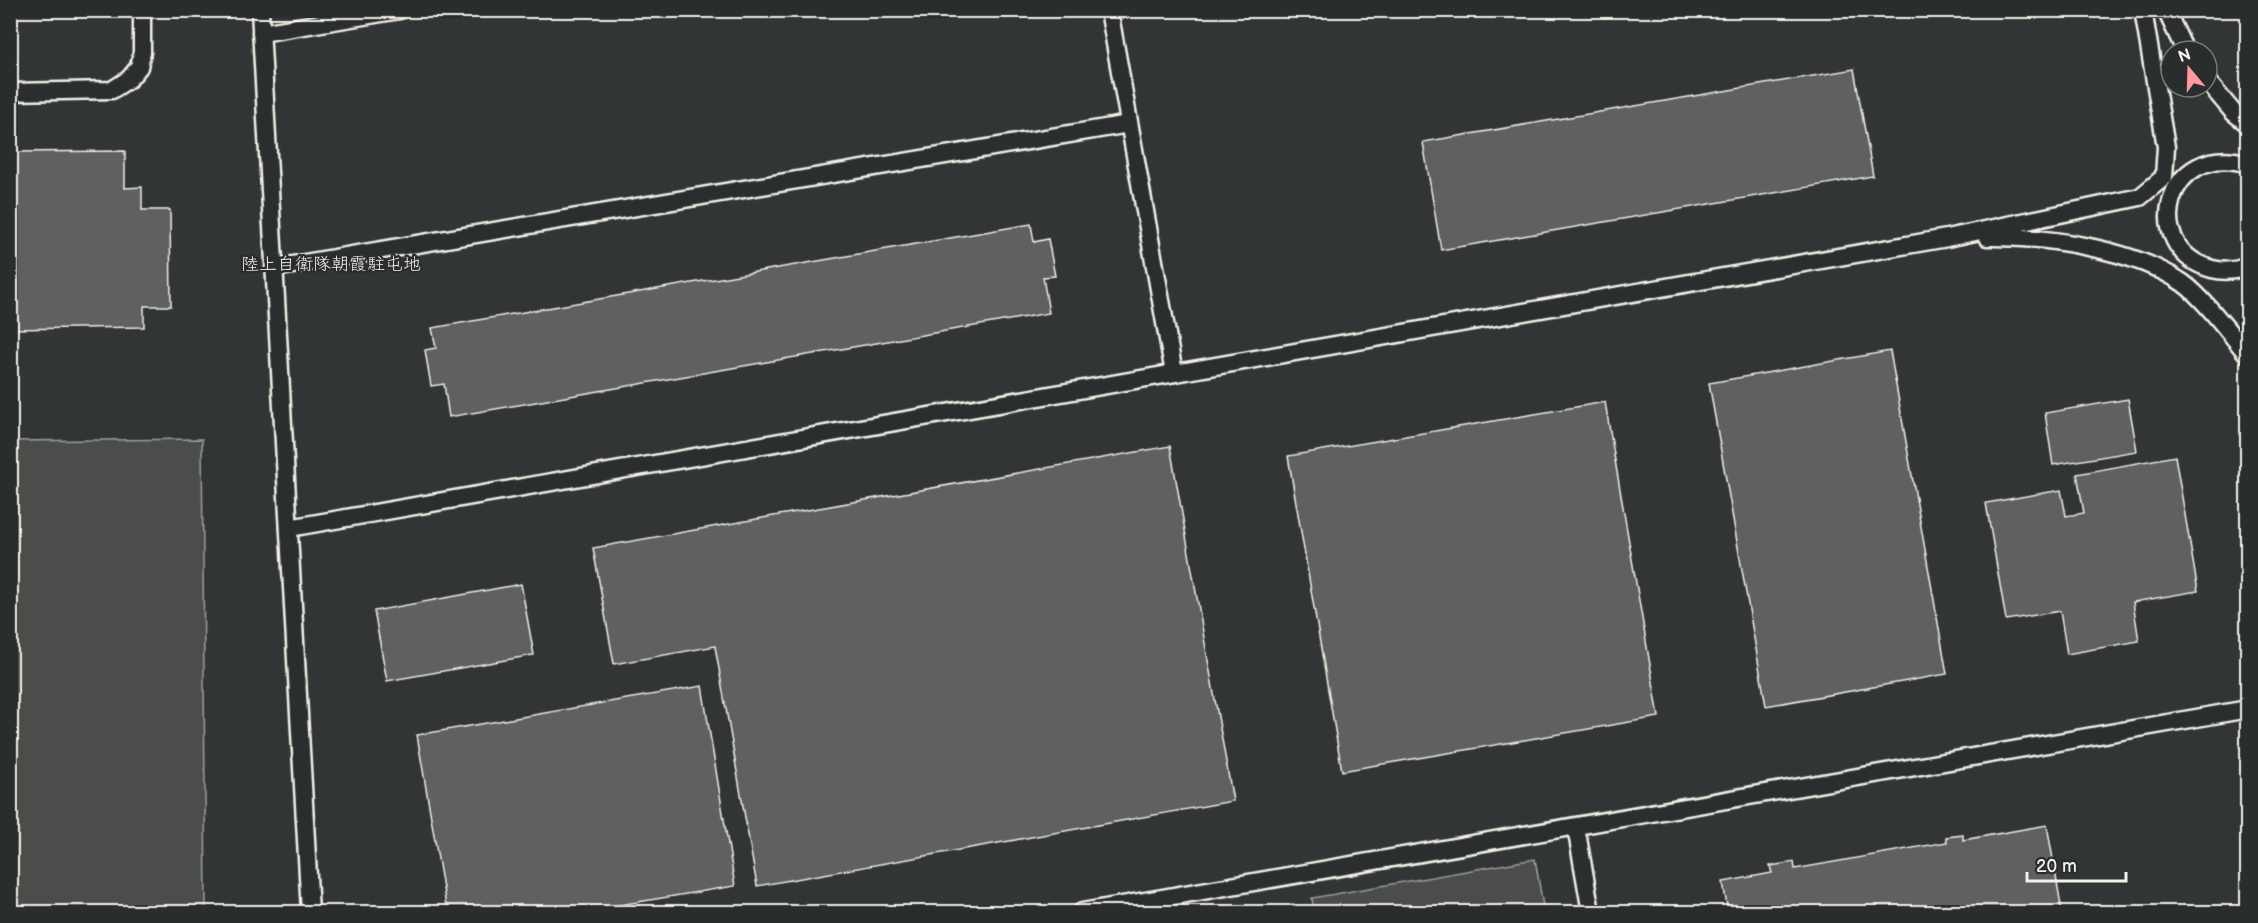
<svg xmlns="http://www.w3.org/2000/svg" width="2258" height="923" font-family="'Balsamiq Sans','Klee One',sans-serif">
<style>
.green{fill:#4b4d4c;stroke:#a09f9a;stroke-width:1.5}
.building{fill:#5f605f;stroke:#f4f1e8;stroke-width:1.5}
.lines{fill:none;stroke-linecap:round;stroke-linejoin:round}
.lane-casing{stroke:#f4f1e8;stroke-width:21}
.lane{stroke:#2a2d2e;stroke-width:16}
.labels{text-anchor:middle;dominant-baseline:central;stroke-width:4.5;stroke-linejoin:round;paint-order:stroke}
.quarter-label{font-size:18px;fill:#f4f1e8;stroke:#2a2d2e}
</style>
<rect width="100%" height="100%" fill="#323535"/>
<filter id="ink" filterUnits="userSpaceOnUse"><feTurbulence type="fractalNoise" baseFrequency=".0167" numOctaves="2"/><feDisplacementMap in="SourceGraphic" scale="12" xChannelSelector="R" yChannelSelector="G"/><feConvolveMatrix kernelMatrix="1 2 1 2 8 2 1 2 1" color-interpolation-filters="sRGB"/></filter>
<g filter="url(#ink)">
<g class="green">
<path d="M202 439 206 912H11V441Z"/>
<path d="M1535 859 1544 912H1314L1312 898Z"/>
</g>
<g class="building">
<path d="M1854 69 1873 176 1441 250 1423 142Z"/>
<path d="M125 151V188L142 187V210H170L171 306H144V327L10 329V152Z"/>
<path d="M1031 224 1034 242 1048 239 1055 276 1043 277 1049 313 449 417 444 384 431 386 425 350 436 348 432 328Z"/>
<path d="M1890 351 1947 674 1766 706 1709 383Z"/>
<path d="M2128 399 2137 451 2053 465 2045 413Z"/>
<path d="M1605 402 1659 717 1342 771 1288 456Z"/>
<path d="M1170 446 1233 801 757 886 715 646 614 664 593 548Z"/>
<path d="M2175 456 2198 591 2133 602 2139 641 2067 654 2060 611 2006 620 1986 503 2061 490 2066 516 2084 513 2077 474Z"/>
<path d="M521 584 534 655 387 681 374 611Z"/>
<path d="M702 686 735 886 577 912H447L417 735Z"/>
<path d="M2047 825 2062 911 1728 912 1723 882 1772 873 1770 866 1794 862 1795 869 1947 842 1946 837 1963 835V840Z"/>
</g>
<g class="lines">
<g class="lane-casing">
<g id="lane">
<path d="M260 10 310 912"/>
<path d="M1109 10 1174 373"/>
<path d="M2166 10 2185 51"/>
<path d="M261 33 400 10"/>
<path d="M2207 81 2233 112 2248 124"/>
<path d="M10 92 112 90 129 79 139 67 142 52V10"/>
<path d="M2248 164C2166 139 2138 249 2212 269 2224 272 2236 271 2248 266"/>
<path d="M1987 237C2045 236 2134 249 2183 283 2204 298 2231 335 2248 355"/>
<path d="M275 268 1129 124"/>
<path d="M289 528 1947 238 2140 197 2164 177 2166 147 2143 10"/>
<path d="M1576 827 1591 912"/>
<path d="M1082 912 2248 709"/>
</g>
</g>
<use href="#lane" class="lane"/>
</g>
</g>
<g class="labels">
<g class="quarter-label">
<text x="331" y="264">陸上自衛隊朝霞駐屯地</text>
</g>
</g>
<rect width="2258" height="923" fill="none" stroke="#2a2d2e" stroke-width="36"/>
<rect x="18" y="18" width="2222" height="887" fill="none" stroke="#f4f1e8" stroke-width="2" filter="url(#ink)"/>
<g transform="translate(2189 69) rotate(341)"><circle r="28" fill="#2a2d2e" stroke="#7b7b78" stroke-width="1.5"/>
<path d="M0-4.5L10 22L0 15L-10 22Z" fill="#ff9aa2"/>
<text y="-9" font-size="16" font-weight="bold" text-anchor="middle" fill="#f4f1e8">N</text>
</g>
<path d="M2027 872v9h99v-9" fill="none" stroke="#f4f1e8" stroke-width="3"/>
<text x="2036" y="872" font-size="18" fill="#f4f1e8" stroke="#2a2d2e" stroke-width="4.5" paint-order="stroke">20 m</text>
</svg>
